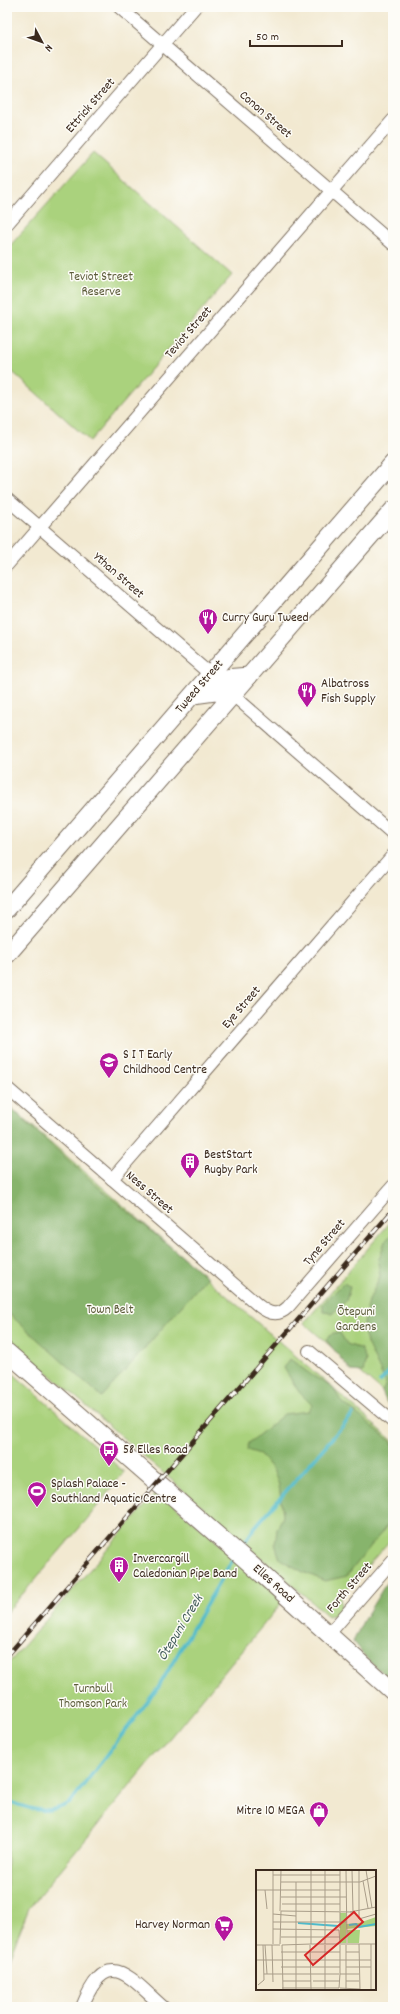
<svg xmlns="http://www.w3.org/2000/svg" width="400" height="2014" font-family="Dekko,sans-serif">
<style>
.green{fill:#aad27d;stroke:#727e4e}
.forest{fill:#87b46c;stroke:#616f45}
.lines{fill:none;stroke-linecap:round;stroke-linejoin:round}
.stream{stroke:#4ebaca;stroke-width:3.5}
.street-casing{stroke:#7b6d5d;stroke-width:14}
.secondary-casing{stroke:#7b6d5d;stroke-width:19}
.street{stroke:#fff;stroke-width:12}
.secondary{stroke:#fff;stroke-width:17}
.rail-casing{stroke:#3b2a1e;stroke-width:4.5}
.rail{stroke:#fdfcf7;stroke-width:3;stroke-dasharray:9;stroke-linecap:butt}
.labels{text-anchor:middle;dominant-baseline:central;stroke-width:3;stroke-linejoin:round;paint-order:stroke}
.street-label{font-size:13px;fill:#3b2a1e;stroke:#fdfcf7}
.park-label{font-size:13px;fill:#5c5c3a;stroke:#fdfcf7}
.poi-label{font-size:13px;fill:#3b2a1e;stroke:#fdfcf7;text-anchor:start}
.water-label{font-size:14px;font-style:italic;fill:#425c5a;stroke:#fdfcf7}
.inset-river{fill:none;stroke:#4ebaca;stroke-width:2}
.inset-road{fill:none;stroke:#a99d89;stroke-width:1}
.view{fill:#d62828;fill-opacity:0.15;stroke:#d62828;stroke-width:2}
.inset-edge{fill:none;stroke:#3b2a1e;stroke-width:2}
</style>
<rect width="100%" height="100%" fill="#fdfcf7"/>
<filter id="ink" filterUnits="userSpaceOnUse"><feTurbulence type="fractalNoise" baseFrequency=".025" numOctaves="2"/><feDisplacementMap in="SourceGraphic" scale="8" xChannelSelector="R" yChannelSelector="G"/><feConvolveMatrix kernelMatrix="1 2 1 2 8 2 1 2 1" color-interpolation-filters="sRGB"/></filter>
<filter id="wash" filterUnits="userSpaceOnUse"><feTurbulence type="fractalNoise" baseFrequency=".012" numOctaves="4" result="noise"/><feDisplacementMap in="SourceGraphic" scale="16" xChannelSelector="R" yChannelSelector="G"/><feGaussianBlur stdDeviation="0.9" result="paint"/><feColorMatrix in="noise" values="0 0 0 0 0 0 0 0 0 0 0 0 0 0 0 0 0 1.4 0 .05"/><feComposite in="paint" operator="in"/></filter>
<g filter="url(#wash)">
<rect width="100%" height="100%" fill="#f2e9d1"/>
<g class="green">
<path d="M93 153 232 275 90 441 7 367V249Z"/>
<path d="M7 1104 393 1441V1537L340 1597 341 1608 338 1614 328 1616 7 1337Z"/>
<path d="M393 1219V1401L304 1323Z"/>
<path d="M7 1368 124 1472 88 1518 7 1612Z"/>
<path d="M158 1491 284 1600 29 1908 7 1963V1665Z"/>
</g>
<g class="forest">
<path d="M7 1105 97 1186 207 1277 102 1397 7 1312Z"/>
<path d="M393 1233V1407L387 1403 382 1392 386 1383 367 1343 363 1328 369 1300 380 1276 378 1262 385 1241Z"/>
<path d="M344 1283 350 1287 346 1301 333 1313 323 1312V1304Z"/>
<path d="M333 1333H340L347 1344 361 1349 366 1360 363 1372 351 1371 326 1340Z"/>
<path d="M290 1359 310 1374 333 1388 341 1401 393 1443V1518L347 1576 325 1581 303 1572 280 1559 275 1544 277 1529 283 1516 279 1485 274 1472 260 1454 247 1450 249 1443 284 1414 308 1411 312 1405 299 1392 284 1368Z"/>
<path d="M393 1572V1682L368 1660 353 1642 363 1621Z"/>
</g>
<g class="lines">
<g class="stream">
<path d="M380 1382 393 1367"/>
<path d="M240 1549 255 1527 353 1414"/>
<path d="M7 1801C30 1809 47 1816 70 1803L158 1688 234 1557"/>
</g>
</g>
</g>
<g filter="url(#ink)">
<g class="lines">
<g class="street-casing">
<g id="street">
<path d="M119 7 393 244"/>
<path d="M7 224 195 7"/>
<path d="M7 499 211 675"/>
<path d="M7 565 393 120"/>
<path d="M233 695 393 834"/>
<path d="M7 1088 259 1306C269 1314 278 1317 288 1307L393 1186"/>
<path d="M112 1179 393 855"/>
<path d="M309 1351 393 1422"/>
<path d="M328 1635 393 1560"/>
<path d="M82 2007C107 1945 127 1975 163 2007"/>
</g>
</g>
<g class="secondary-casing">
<g id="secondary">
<path d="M211 675 225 678 249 676"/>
<path d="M193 695 215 692 233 695"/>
<path d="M7 909 393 463"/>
<path d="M7 955 393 510"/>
<path d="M7 1352 246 1560 393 1692"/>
</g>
</g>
<use href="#street" class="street"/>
<use href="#secondary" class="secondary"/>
<g class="rail-casing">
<path id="rail" d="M7 1656 393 1210"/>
</g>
<use href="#rail" class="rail"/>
</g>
</g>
<defs>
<g id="restaurant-pin" transform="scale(1)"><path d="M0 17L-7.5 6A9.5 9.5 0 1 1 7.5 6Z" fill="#b5179e" stroke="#fdfcf7"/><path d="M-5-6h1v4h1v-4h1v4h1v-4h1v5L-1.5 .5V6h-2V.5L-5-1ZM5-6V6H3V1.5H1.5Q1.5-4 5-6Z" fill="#fff"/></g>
<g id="school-pin" transform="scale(1)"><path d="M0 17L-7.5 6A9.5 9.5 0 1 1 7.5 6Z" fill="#b5179e" stroke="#fdfcf7"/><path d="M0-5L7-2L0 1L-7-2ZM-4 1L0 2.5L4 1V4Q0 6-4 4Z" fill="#fff"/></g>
<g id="building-pin" transform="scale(1)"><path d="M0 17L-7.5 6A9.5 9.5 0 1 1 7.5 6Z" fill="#b5179e" stroke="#fdfcf7"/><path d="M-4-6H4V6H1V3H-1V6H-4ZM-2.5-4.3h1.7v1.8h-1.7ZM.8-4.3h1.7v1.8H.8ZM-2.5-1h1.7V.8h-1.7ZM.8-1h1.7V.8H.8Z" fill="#fff"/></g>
<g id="bus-pin" transform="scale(1)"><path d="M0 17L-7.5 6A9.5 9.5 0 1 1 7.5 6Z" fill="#b5179e" stroke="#fdfcf7"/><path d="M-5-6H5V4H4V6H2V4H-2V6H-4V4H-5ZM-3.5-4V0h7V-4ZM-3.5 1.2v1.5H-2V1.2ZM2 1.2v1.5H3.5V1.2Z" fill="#fff"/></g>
<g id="stadium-pin" transform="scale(1)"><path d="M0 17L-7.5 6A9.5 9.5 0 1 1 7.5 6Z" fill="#b5179e" stroke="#fdfcf7"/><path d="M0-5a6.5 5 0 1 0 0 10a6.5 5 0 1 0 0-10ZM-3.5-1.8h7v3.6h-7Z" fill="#fff"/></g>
<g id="shop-pin" transform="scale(1)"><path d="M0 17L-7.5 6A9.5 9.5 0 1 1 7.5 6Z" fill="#b5179e" stroke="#fdfcf7"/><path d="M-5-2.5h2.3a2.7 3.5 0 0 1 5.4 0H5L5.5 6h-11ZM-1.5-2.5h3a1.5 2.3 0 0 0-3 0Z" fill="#fff"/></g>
<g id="supermarket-pin" transform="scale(1)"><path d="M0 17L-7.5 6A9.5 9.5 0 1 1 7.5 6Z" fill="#b5179e" stroke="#fdfcf7"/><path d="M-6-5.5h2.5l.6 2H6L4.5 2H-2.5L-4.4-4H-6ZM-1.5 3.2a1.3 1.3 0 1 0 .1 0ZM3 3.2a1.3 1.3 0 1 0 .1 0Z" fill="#fff"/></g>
</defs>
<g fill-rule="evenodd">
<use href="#restaurant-pin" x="208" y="618"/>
<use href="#restaurant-pin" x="307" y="691"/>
<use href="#school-pin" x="109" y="1062"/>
<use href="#building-pin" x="190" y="1162"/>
<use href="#bus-pin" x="109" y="1450"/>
<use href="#stadium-pin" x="37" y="1491"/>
<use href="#building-pin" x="119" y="1566"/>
<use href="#shop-pin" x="319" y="1811"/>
<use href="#supermarket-pin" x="224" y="1925"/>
</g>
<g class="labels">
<g class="street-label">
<text transform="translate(91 106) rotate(-49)">Ettrick Street</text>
<text transform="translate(265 115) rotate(41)">Conon Street</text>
<text transform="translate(189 333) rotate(-49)">Teviot Street</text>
<text transform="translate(118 576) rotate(41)">Ythan Street</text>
<text transform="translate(200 687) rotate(-49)">Tweed Street</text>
<text transform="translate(242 1008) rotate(-49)">Eye Street</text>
<text transform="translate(149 1193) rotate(41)">Ness Street</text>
<text transform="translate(325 1243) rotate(-49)">Tyne Street</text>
<text transform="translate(273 1584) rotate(42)">Elles Road</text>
<text transform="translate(350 1588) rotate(-49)">Forth Street</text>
</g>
<g class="park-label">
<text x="101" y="277">Teviot Street<tspan x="101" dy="15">Reserve</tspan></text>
<text x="110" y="1310">Town Belt</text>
<text x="356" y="1312">Ōtepuni<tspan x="356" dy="15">Gardens</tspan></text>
<text x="93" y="1689">Turnbull<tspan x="93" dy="15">Thomson Park</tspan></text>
</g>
<g class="poi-label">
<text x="222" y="618">Curry Guru Tweed</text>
<text x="321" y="684">Albatross<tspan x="321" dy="15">Fish Supply</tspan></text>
<text x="123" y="1055">S I T Early<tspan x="123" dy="15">Childhood Centre</tspan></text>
<text x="204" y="1155">BestStart<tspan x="204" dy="15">Rugby Park</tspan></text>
<text x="123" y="1450">58 Elles Road</text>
<text x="51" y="1484">Splash Palace -<tspan x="51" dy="15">Southland Aquatic Centre</tspan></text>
<text x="133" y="1559">Invercargill<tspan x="133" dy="15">Caledonian Pipe Band</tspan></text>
<text x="305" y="1811" text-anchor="end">Mitre 10 MEGA</text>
<text x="210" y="1925" text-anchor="end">Harvey Norman</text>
</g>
<g class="water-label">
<text transform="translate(181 1628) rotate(-59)">Ōtepuni Creek</text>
</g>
</g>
<g transform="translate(256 1870)">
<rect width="120" height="120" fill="#f2e9d1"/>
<path d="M84 43H90V54L103 53 120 47V56L90 59V73H84ZM91 60H104L103 73H92Z" fill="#aad27d"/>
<path class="inset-river" d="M42 53 82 56M93 55 100 54 103 57 120 54"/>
<path class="inset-road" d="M0 0V74M55 0V74M69 0V74M90 0 91 73M96 0 97 42M103 0V49L120 44M110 0 116 38M17 5H84M107 11 112 38M25 12H90M40 12V74M90 12H104L120 6M0 20H84M9 20 11 39M25 27H90M26 34H84M17 39V0M24 41 25 0M84 41V0M94 42 120 37M17 44 40 46M17 52H90M84 58V42M17 59 83 60 84 74M25 67H84M17 74V39M24 74 25 41 97 42M55 74H120M103 74 104 120M115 74V120M0 75V90M0 75H24M9 75 11 104M16 75 17 112M26 75 55 74M26 75 27 120M40 75V119M54 75 55 119M69 75V119M90 75V120M25 82H84M90 82H103M0 90H115M25 97H84M90 97H115M8 104H83M84 104V75M84 104H103M27 111H55M57 111H84M90 111H103M2 115 8 110 7 75M26 118H83M83 118 84 104M84 118 104 119"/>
<path class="view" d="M98 42 107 52 57 95 49 85Z"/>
<rect width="120" height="120" class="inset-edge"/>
</g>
<rect width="400" height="2014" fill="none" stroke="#fdfcf7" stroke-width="24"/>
<g transform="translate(42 42) rotate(131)" stroke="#fdfcf7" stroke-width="3" paint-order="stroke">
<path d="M0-3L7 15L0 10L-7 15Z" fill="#3b2a1e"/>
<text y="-6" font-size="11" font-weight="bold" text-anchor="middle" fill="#3b2a1e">N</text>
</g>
<path d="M250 40v6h92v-6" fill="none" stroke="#3b2a1e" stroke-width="2"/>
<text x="256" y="40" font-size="12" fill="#3b2a1e" stroke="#fdfcf7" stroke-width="3" paint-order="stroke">50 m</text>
</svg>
